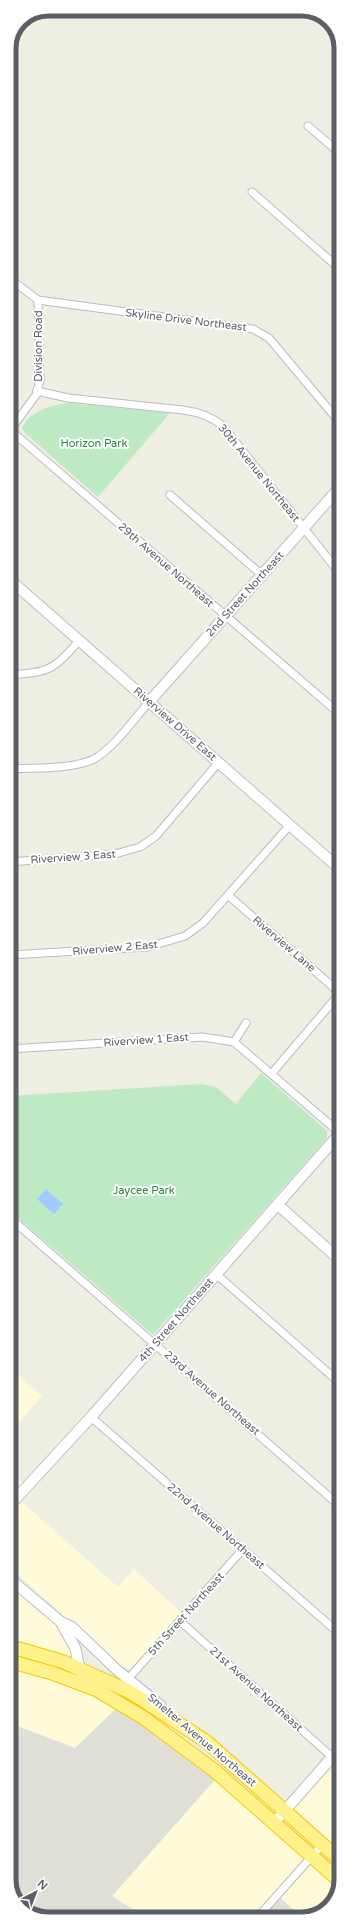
<svg xmlns="http://www.w3.org/2000/svg" width="350" height="1928" font-family="'Varela Round',sans-serif">
<style>
.commercial{fill:#fffbd8}
.industrial{fill:#e0dfd7}
.green{fill:#bdeac3}
.water{fill:#a3caff}
.lines{fill:none;stroke-linecap:round;stroke-linejoin:round}
.street-casing{stroke:#bbbcc3;stroke-width:9}
.secondary-casing{stroke:#bcbec6;stroke-width:12}
.highway-casing{stroke:#f2c900;stroke-width:15}
.street{stroke:#fff;stroke-width:7}
.secondary{stroke:#fff;stroke-width:10}
.highway{stroke:#fff28a;stroke-width:13}
.labels{text-anchor:middle;dominant-baseline:central;stroke-width:4;stroke-linejoin:round;paint-order:stroke}
.street-label{font-size:11px;fill:#5b5e65;stroke:#fff}
.park-label{font-size:11px;fill:#2c843c;stroke:#fff}
.rim{fill:none;stroke:#5b5e65;stroke-width:5}
</style>
<rect width="100%" height="100%" fill="#efeee3"/>
<g class="commercial">
<path d="M9 1366 42 1396 9 1434Z"/>
<path d="M9 1471 27 1487 9 1506Z"/>
<path d="M22 1502 118 1587 134 1569 185 1616 136 1670 120 1666 9 1567V1516Z"/>
<path d="M9 1578 61 1622 79 1669 9 1646Z"/>
<path d="M9 1662 121 1704 75 1748 14 1725 9 1723Z"/>
<path d="M341 1747V1850L290 1805Z"/>
<path d="M219 1775 341 1882 332 1906 304 1919 277 1895 256 1919H149L112 1896Z"/>
</g>
<g class="industrial">
<path d="M121 1704 219 1775 112 1896 148 1919H43L21 1908 9 1885V1723L75 1748Z"/>
<path d="M277 1895 304 1919H256Z"/>
</g>
<g class="green">
<path d="M68 403 170 413 98 497 25 433 22 428C29 411 52 405 68 403Z"/>
<path d="M261 1073 327 1131V1138L153 1335 9 1210V1096L202 1084 216 1087 236 1104Z"/>
</g>
<path class="water" d="M46 1189 63 1204 54 1214 37 1199Z"/>
<g class="lines">
<g class="street-casing">
<g id="street">
<path d="M308 126 341 154"/>
<path d="M252 192 341 270"/>
<path d="M9 278 38 300 253 329 269 338 341 424"/>
<path d="M37 391 68 398 183 410C199 412 211 416 223 426L341 575"/>
<path d="M9 429 341 715"/>
<path d="M9 432 36 395 40 380 38 300"/>
<path d="M170 495 262 575"/>
<path d="M9 675C50 672 52 671 79 641"/>
<path d="M9 769C31 768 75 769 94 759 114 748 134 719 149 702"/>
<path d="M9 862 115 854 140 847 156 836 219 762"/>
<path d="M229 896 340 993"/>
<path d="M9 955 148 947 185 936 203 923 290 825"/>
<path d="M234 1042 246 1023"/>
<path d="M9 1049 203 1037 234 1042 341 1134"/>
<path d="M272 1073 341 992"/>
<path d="M9 1217 341 1507"/>
<path d="M216 1274 341 1384"/>
<path d="M91 1417 341 1635"/>
<path d="M180 1621 332 1757"/>
<path d="M128 1679 243 1549"/>
<path d="M256 1919 322 1845"/>
</g>
</g>
<g class="secondary-casing">
<g id="secondary">
<path d="M9 579 341 870"/>
<path d="M149 702 341 486"/>
<path d="M278 1205 341 1261"/>
<path d="M9 1506 91 1417 341 1132"/>
<path d="M9 1578 61 1622 72 1627 117 1670 161 1706"/>
<path d="M61 1622C65 1631 71 1639 75 1648 78 1656 77 1666 82 1673"/>
<path d="M274 1823 341 1747"/>
</g>
</g>
<g class="highway-casing">
<g id="highway">
<path d="M9 1646 64 1662 126 1690 143 1700 207 1742 341 1861"/>
<path d="M9 1661 52 1673 97 1690 144 1718 215 1771 341 1882"/>
</g>
</g>
<use href="#street" class="street"/>
<use href="#secondary" class="secondary"/>
<use href="#highway" class="highway"/>
</g>
<g class="labels">
<g class="street-label">
<text transform="translate(186 320) rotate(7)">Skyline Drive Northeast</text>
<text transform="translate(38 346) rotate(-90)">Division Road</text>
<text transform="translate(259 473) rotate(51)">30th Avenue Northeast</text>
<text transform="translate(166 565) rotate(41)">29th Avenue Northeast</text>
<text transform="translate(245 594) rotate(-48)">2nd Street Northeast</text>
<text transform="translate(175 724) rotate(41)">Riverview Drive East</text>
<text transform="translate(73 857) rotate(-4)">Riverview 3 East</text>
<text transform="translate(284 944) rotate(41)">Riverview Lane</text>
<text transform="translate(115 948) rotate(-5)">Riverview 2 East</text>
<text transform="translate(146 1040) rotate(-4)">Riverview 1 East</text>
<text transform="translate(176 1320) rotate(-49)">4th Street Northeast</text>
<text transform="translate(212 1393) rotate(41)">23rd Avenue Northeast</text>
<text transform="translate(216 1526) rotate(41)">22nd Avenue Northeast</text>
<text transform="translate(186 1614) rotate(-48)">5th Street Northeast</text>
<text transform="translate(256 1689) rotate(42)">21st Avenue Northeast</text>
<text transform="translate(202 1740) rotate(40)">Smelter Avenue Northeast</text>
</g>
<g class="park-label">
<text x="94" y="443">Horizon Park</text>
<text x="144" y="1190">Jaycee Park</text>
</g>
</g>
<path d="M0 0H350V1928H0ZM48 16H302A32 32 0 0 1 334 48V1880A32 32 0 0 1 302 1912H48A32 32 0 0 1 16 1880V48A32 32 0 0 1 48 16Z" fill="#fff" fill-rule="evenodd"/>
<path class="rim" d="M48 16H302A32 32 0 0 1 334 48V1880A32 32 0 0 1 302 1912H48A32 32 0 0 1 16 1880V48A32 32 0 0 1 48 16Z"/>
<g transform="translate(36 1892) rotate(42)" stroke="#ffffff" stroke-width="3" paint-order="stroke">
<path d="M0-3L7 15L0 10L-7 15Z" fill="#5b5e65"/>
<text y="-6" font-size="11" font-weight="bold" text-anchor="middle" fill="#5b5e65">N</text>
</g>
</svg>
